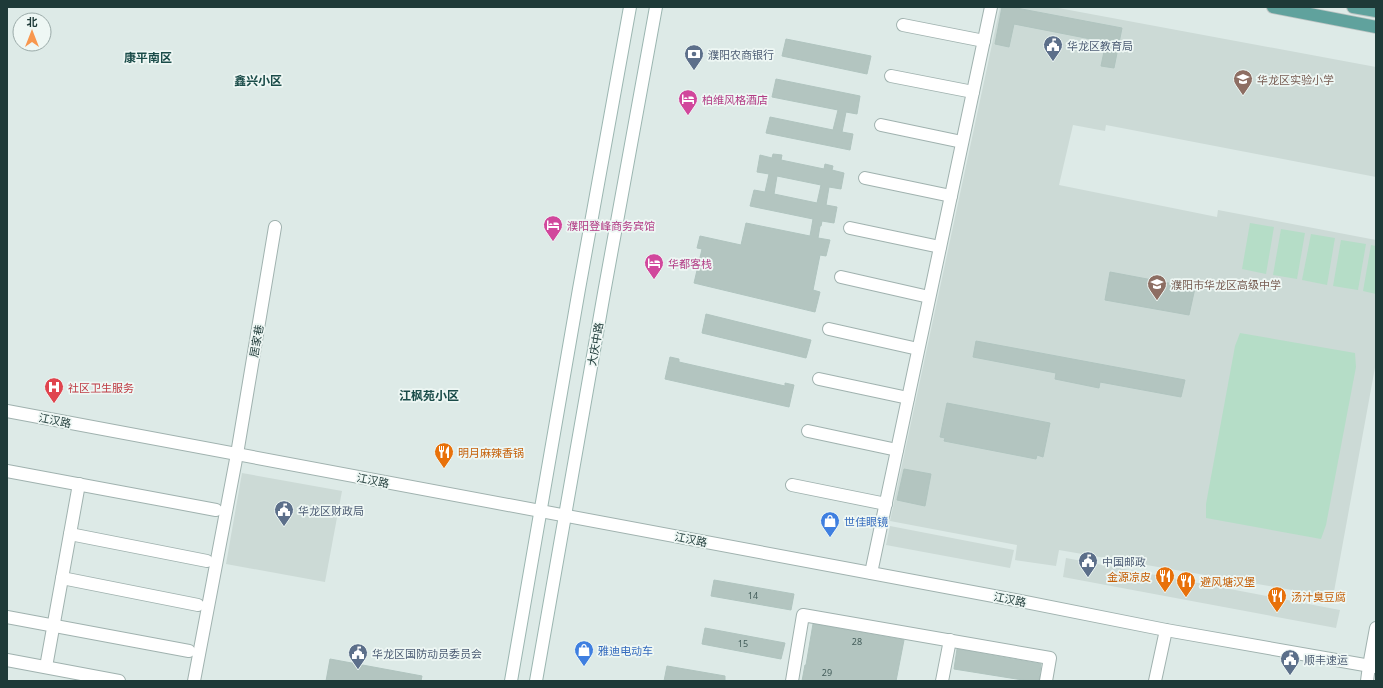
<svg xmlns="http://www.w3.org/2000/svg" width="1383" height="688" font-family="'Noto Sans','Noto Sans SC',sans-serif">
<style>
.built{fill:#ccdad6}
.green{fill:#b5ddc7}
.building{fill:#b3c5c0;stroke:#b0c4bf;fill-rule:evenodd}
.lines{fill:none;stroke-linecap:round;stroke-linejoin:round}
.minor-casing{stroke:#a0b2af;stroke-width:14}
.tertiary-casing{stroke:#a0b2af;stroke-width:14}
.secondary-casing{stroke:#9cb6b1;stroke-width:14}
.primary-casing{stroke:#bcc4c3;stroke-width:14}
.minor{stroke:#fff;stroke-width:12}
.tertiary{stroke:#fff;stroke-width:12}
.secondary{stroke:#fff;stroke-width:12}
.primary{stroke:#60a29d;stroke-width:12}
.labels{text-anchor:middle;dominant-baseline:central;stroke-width:3.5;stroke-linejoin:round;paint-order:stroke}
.number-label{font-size:9px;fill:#435d5a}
.service-label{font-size:11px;fill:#4e5e75;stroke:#eef7f4;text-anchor:start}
.education-label{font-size:11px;fill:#785e54;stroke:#eef7f4;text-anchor:start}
.hotel-label{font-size:11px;fill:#b23c85;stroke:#eef7f4;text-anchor:start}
.street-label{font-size:11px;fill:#1e3a38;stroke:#eef7f4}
.health-label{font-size:11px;fill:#be3a42;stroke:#eef7f4;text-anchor:start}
.food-label{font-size:11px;fill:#c56008;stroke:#eef7f4;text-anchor:start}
.shop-label{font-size:11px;fill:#366cbe;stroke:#eef7f4;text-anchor:start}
.neighbourhood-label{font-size:12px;font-weight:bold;fill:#1a4c49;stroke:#eef7f4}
</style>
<rect width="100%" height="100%" fill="#ddeae7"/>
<g class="built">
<path d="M1000 7H1053L1376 67V177L1106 125 1105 131 1073 125 1059 185 1217 217 1218 210 1376 240V362L1333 597 1059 550 1056 566 1015 560 1017 545 890 521Z"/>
<path d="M242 473 342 491 325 582 226 564Z"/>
<path d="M890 526 1014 550 1010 568 886 545Z"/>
<path d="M1066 558 1340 610 1336 628 1063 577Z"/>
</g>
<g class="green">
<path d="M1250 223 1274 227 1266 274 1242 269Z"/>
<path d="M1281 229 1305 233 1297 279 1273 275Z"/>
<path d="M1311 234 1335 238 1327 285 1302 280Z"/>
<path d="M1341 240 1366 244 1358 290 1333 286Z"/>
<path d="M1371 245 1376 246V294L1363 291Z"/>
<path d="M1240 333 1355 353 1356 367 1326 525 1321 539 1206 518V504L1235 346Z"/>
</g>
<g class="building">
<path d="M1002 7H1011L1122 28 1114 68 1101 66 1106 42 1014 24 1009 47 995 44Z"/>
<path d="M786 39 871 56 867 74 782 56Z"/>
<path d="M776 79 860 96 857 114 846 112 842 132 853 134 850 150 766 133 770 117 833 130 838 110 772 97Z"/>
<path d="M773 154 782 155 781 160 824 169 825 164 833 166 832 170 844 173 841 189 829 187 826 205 837 207 834 223 822 221 821 226H820L818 238 830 240 826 256 820 255 813 290 820 292 815 312 694 283 702 249 697 248 700 236 741 245 746 223 810 236 813 219 750 206 754 190 765 192 769 174 757 172 760 155 772 158ZM777 176 821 185 817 203 774 194Z"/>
<path d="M1110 272 1195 288 1189 315 1105 300Z"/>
<path d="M706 314 811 340 806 358 702 333Z"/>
<path d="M976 341 1185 380 1181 397 1100 382 1099 388 1055 379 1056 373 973 357Z"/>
<path d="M670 357 679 359V362L785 386V383L794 385 789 407 665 379Z"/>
<path d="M947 403 1050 423 1043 457 1037 455 1036 459 944 441 945 438 940 437Z"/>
<path d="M904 469 931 474 925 506 897 500Z"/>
<path d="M714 580 794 594 791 610 711 596Z"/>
<path d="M813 624 904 640 896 681H802L805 665H806Z"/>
<path d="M705 628 785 643 781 659 702 644Z"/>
<path d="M957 649 1041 664 1039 681H1029L954 669Z"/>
<path d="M330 659 422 676 421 681H326Z"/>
<path d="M667 666 725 676V681H664Z"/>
</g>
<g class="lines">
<g class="minor-casing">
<g id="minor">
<path d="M903 25 984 41"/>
<path d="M891 76 973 92"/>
<path d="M881 125 962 142"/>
<path d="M865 178 951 196"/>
<path d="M850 228 940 247"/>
<path d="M841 277 929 297"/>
<path d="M829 329 918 349"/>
<path d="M819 379 908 398"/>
<path d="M808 431 897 450"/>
<path d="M7 471 216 510"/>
<path d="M792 485 886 504"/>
<path d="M70 534 207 561"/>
<path d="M871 573 991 7"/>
<path d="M62 578 198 605"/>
<path d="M7 617 189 651"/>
<path d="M7 660 119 681"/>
<path d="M46 667 79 484"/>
<path d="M194 681 237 454 275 227"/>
<path d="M792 681 803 615 1050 658 1046 681"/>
<path d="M942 681 950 640"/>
<path d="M1155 681 1166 630"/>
<path d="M1367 681 1369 666"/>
</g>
</g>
<g class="tertiary-casing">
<g id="tertiary">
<path d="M7 411 1015 600 1166 630 1376 667"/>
<path d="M1369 666 1376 628"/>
</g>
</g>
<g class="secondary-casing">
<g id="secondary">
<path d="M511 681 579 289 630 7"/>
<path d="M536 681 604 293 656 7"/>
</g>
</g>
<g class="primary-casing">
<g id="primary">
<path d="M1273 7 1376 27"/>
<path d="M1353 7 1376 11"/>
</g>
</g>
<use href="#minor" class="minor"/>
<use href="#tertiary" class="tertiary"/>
<use href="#secondary" class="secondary"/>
<use href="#primary" class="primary"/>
</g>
<defs>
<g id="civic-pin" transform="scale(1)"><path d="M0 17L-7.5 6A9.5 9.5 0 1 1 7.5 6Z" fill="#5c6f8a" stroke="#eef7f4"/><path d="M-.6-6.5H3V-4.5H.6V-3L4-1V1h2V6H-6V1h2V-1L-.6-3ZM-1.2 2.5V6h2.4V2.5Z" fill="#fff"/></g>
<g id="bank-pin" transform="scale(1)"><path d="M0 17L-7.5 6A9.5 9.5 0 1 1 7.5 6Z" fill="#5c6f8a" stroke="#eef7f4"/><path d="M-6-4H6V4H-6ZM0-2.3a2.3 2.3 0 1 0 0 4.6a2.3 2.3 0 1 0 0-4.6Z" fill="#fff"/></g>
<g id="school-pin" transform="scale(1)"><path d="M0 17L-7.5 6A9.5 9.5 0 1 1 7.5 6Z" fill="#8d6e63" stroke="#eef7f4"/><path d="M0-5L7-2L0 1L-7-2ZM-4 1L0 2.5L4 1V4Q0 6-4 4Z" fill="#fff"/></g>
<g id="hotel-pin" transform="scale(1)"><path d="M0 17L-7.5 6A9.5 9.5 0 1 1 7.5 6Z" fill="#d1479c" stroke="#eef7f4"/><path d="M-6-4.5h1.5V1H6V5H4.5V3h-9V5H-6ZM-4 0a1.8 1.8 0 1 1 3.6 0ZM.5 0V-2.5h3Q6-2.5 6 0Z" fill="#fff"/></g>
<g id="hospital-pin" transform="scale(1)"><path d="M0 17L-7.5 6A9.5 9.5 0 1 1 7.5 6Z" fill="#e0444e" stroke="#eef7f4"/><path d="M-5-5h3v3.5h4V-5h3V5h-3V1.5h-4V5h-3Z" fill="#fff"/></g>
<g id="restaurant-pin" transform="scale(1)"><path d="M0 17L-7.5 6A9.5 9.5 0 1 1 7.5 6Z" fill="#e8710a" stroke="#eef7f4"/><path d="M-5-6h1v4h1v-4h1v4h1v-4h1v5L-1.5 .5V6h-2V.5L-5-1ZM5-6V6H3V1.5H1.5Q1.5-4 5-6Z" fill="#fff"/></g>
<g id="shop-pin" transform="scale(1)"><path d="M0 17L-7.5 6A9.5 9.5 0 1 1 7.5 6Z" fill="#3f7fe0" stroke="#eef7f4"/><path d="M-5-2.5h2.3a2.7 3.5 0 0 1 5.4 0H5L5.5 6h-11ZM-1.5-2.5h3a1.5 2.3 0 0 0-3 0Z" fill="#fff"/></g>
</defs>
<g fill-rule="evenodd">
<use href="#civic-pin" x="1053" y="45"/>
<use href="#bank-pin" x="694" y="54"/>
<use href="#school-pin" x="1243" y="79"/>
<use href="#hotel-pin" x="688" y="99"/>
<use href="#hotel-pin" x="553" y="225"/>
<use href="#hotel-pin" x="654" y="263"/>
<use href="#school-pin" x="1157" y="284"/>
<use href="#hospital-pin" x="54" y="387"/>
<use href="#restaurant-pin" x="444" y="452"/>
<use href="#civic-pin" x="284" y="510"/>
<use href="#shop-pin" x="830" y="521"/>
<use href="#civic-pin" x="1088" y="561"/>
<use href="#restaurant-pin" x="1165" y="576"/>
<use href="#restaurant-pin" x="1186" y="581"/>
<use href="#restaurant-pin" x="1277" y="596"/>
<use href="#shop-pin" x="584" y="650"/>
<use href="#civic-pin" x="358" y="653"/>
<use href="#civic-pin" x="1290" y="659"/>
</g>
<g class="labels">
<g class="number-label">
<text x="753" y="595">14</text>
<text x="857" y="641">28</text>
<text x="743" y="643">15</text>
<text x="827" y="672">29</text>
</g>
<g class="service-label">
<text x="1067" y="45">华龙区教育局</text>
<text x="708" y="54">濮阳农商银行</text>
<text x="298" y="510">华龙区财政局</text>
<text x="1102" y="561">中国邮政</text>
<text x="372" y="653">华龙区国防动员委员会</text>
<text x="1304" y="659">顺丰速运</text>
</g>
<g class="education-label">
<text x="1257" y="79">华龙区实验小学</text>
<text x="1171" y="284">濮阳市华龙区高级中学</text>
</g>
<g class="hotel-label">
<text x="702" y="99">柏维风格酒店</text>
<text x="567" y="225">濮阳登峰商务宾馆</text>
<text x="668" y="263">华都客栈</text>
</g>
<g class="street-label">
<text transform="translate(256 341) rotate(-80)">居家巷</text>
<text transform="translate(595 344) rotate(-80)">大庆中路</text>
<text transform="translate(55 420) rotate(11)">江汉路</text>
<text transform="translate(373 480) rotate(11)">江汉路</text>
<text transform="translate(691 539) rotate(11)">江汉路</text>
<text transform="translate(1010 599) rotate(11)">江汉路</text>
</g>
<g class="health-label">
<text x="68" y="387">社区卫生服务</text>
</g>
<g class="food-label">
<text x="458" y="452">明月麻辣香锅</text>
<text x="1151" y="576" text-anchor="end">金源凉皮</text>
<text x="1200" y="581">避风塘汉堡</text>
<text x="1291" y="596">汤汁臭豆腐</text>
</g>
<g class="shop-label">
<text x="844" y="521">世佳眼镜</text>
<text x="598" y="650">雅迪电动车</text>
</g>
<g class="neighbourhood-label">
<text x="148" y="57">康平南区</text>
<text x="258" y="80">鑫兴小区</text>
<text x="429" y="395">江枫苑小区</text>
</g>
</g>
<rect width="1383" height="688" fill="none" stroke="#1e3a38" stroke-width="16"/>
<g transform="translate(32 32)"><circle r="19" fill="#eef7f4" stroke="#9baba9"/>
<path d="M0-3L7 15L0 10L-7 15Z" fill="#f8974e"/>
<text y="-6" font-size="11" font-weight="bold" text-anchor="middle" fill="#1e3a38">北</text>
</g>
</svg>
